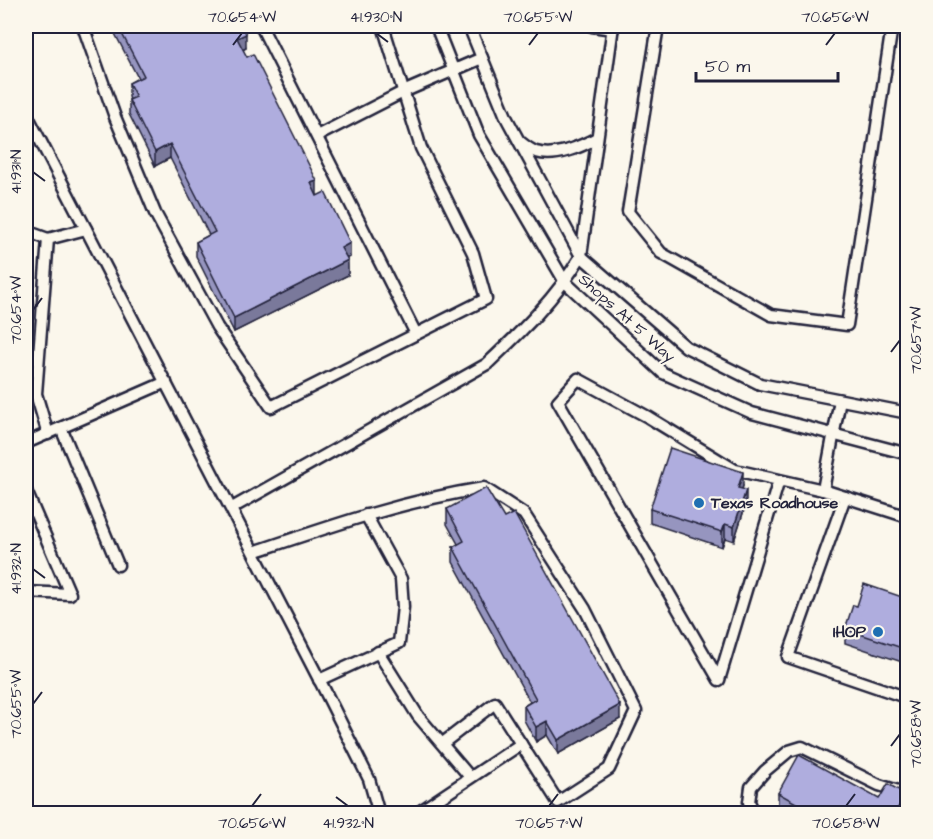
<svg xmlns="http://www.w3.org/2000/svg" width="933" height="839" font-family="'Architects Daughter',sans-serif">
<style>
.lines{fill:none;stroke-linecap:round;stroke-linejoin:round}
.service-casing{stroke:#22223b;stroke-width:15}
.service{stroke:#fbf7ec;stroke-width:10}
.wall{fill:#9695bf;stroke:#22223b;stroke-width:1.5}
.shaded-wall{fill:#7a799b;stroke:#22223b;stroke-width:1.5}
.building{fill:#afadde;stroke:#22223b;stroke-width:1.5}
.ticks{fill:none;stroke:#22223b;stroke-width:2}
.poi-dot{fill:#1f6fb2;stroke:#fbf7ec;stroke-width:2}
.labels{text-anchor:middle;dominant-baseline:central;stroke-width:4.5;stroke-linejoin:round;paint-order:stroke}
.street-label{font-size:16px;fill:#22223b;stroke:#fbf7ec}
.poi-label{font-size:16px;font-weight:bold;fill:#22223b;stroke:#fbf7ec;text-anchor:start}
.neatline{fill:none;stroke:#22223b;stroke-width:2}
.ticks-label{font-size:15px;text-anchor:middle;fill:#22223b}
</style>
<rect width="100%" height="100%" fill="#fbf7ec"/>
<filter id="ink" filterUnits="userSpaceOnUse"><feTurbulence type="fractalNoise" baseFrequency=".0167" numOctaves="2"/><feDisplacementMap in="SourceGraphic" scale="12" xChannelSelector="R" yChannelSelector="G"/><feConvolveMatrix kernelMatrix="1 2 1 2 8 2 1 2 1" color-interpolation-filters="sRGB"/></filter>
<g filter="url(#ink)">
<g class="lines">
<g class="service-casing">
<g id="service">
<path d="M83 26 115 117 155 213 217 327 271 407 486 299 473 253 421 148 383 26"/>
<path d="M261 26 416 334"/>
<path d="M436 26 479 135 565 282 663 373 752 413 908 454"/>
<path d="M469 26 507 119 581 256 686 347 760 384 908 413"/>
<path d="M592 26 613 29"/>
<path d="M658 26 628 212 661 253 771 315 847 325 891 33 888 26"/>
<path d="M26 113 321 683 369 779 379 814"/>
<path d="M317 136 403 92 482 58"/>
<path d="M519 141C524 145 530 150 536 152 556 158 580 147 597 138"/>
<path d="M26 231 48 239 86 229"/>
<path d="M48 239 36 394 48 434"/>
<path d="M61 428 118 565"/>
<path d="M26 443 166 382"/>
<path d="M779 480 719 680 558 401 578 379 648 417 735 470 823 490 908 517"/>
<path d="M823 490 840 400"/>
<path d="M26 491 70 594 26 592"/>
<path d="M845 497 788 657 908 698"/>
<path d="M232 508 487 364C522 331 556 298 581 256L613 26"/>
<path d="M254 552C331 526 403 501 484 488L524 514 585 609 636 711 609 769 558 802 521 744 416 814"/>
<path d="M378 652 418 716 470 777"/>
<path d="M319 680 399 643 403 607 401 579 366 515"/>
<path d="M443 743 495 703 521 744"/>
<path d="M755 814 749 802 751 787 765 771 789 751 802 747 879 785 908 794"/>
</g>
</g>
<use href="#service" class="service"/>
</g>
<g class="wall">
<path d="M111 26H242L246 48 243 50 317 195 350 257 347 259 348 275 234 332 196 256V242L209 235 170 158 155 166 129 114V100H130L129 97V83L138 78Z"/>
<path d="M743 486 742 489 746 504 734 541 725 538 722 547 650 523V509Z"/>
<path d="M447 509 504 518 620 719 558 754 547 735 536 742 524 720V706L530 702 453 562V547L458 544 447 524Z"/>
<path d="M908 599V664L845 643V629L857 606Z"/>
<path d="M778 793 879 799 906 808 903 813H789L778 807Z"/>
</g>
<g class="shaded-wall">
<path d="M246 34V48L237 53V38Z"/>
<path d="M170 144V158L155 166V152Z"/>
<path d="M317 181V195L311 198V183Z"/>
<path d="M350 243V257L341 262V248Z"/>
<path d="M348 260V275L234 332V318Z"/>
<path d="M743 472V486L738 502V488Z"/>
<path d="M746 490V504L734 541V527Z"/>
<path d="M725 524V538L722 547V532Z"/>
<path d="M620 705V719L558 754V740Z"/>
<path d="M547 721V735L536 742V727Z"/>
<path d="M906 794V808L903 813H895Z"/>
</g>
<g class="building">
<path d="M118 26H242L246 34 237 38 247 57 253 54 317 181 311 183 317 196 325 192 350 243 341 248 348 260 234 318 196 242 215 232 170 144 155 152 129 100 136 97 129 83 144 76Z"/>
<path d="M670 448 743 472 738 488 746 490 734 527 725 524 722 532 650 509Z"/>
<path d="M486 488 504 518 514 513 620 705 558 740 547 721 536 727 524 706 536 699 453 547 464 541 447 509Z"/>
<path d="M864 584 908 599V650L845 629 853 605 857 606Z"/>
<path d="M799 755 879 799 888 784 906 794 895 813H793L798 804 778 793Z"/>
</g>
</g>
<path class="ticks" d="M376 33 388 42M233 45 242 33M529 45 538 33M826 45 835 33M33 172 45 181M33 310 42 298M891 352 900 340M33 569 45 578M33 704 42 692M891 746 900 734M336 797 348 806M252 806 261 794M549 806 558 794M846 806 855 794"/>
<g class="poi-dot">
<circle cx="699" cy="503" r="6"/>
<circle cx="878" cy="632" r="6"/>
</g>
<g class="labels">
<g class="street-label">
<text transform="translate(627 318) rotate(42)">Shops At 5 Way</text>
</g>
<g class="poi-label">
<text x="711" y="503">Texas Roadhouse</text>
<text x="866" y="632" text-anchor="end">IHOP</text>
</g>
</g>
<rect width="933" height="839" fill="none" stroke="#fbf7ec" stroke-width="66"/>
<path d="M696 72v9h142v-9" fill="none" stroke="#22223b" stroke-width="3"/>
<text x="705" y="72" font-size="18" fill="#22223b" stroke="#fbf7ec" stroke-width="4.5" paint-order="stroke">50 m</text>
<rect x="33" y="33" width="867" height="773" class="neatline"/>
<g class="ticks-label">
<text x="242" y="22">70.654°W</text>
<text x="376" y="22">41.930°N</text>
<text x="538" y="22">70.655°W</text>
<text x="835" y="22">70.656°W</text>
<text transform="translate(16 172) rotate(-90)" y="5">41.931°N</text>
<text transform="translate(16 310) rotate(-90)" y="5">70.654°W</text>
<text transform="translate(916 340) rotate(-90)" y="5">70.657°W</text>
<text transform="translate(16 569) rotate(-90)" y="5">41.932°N</text>
<text transform="translate(16 704) rotate(-90)" y="5">70.655°W</text>
<text transform="translate(916 734) rotate(-90)" y="5">70.658°W</text>
<text x="252" y="828">70.656°W</text>
<text x="348" y="828">41.932°N</text>
<text x="549" y="828">70.657°W</text>
<text x="846" y="828">70.658°W</text>
</g>
</svg>
